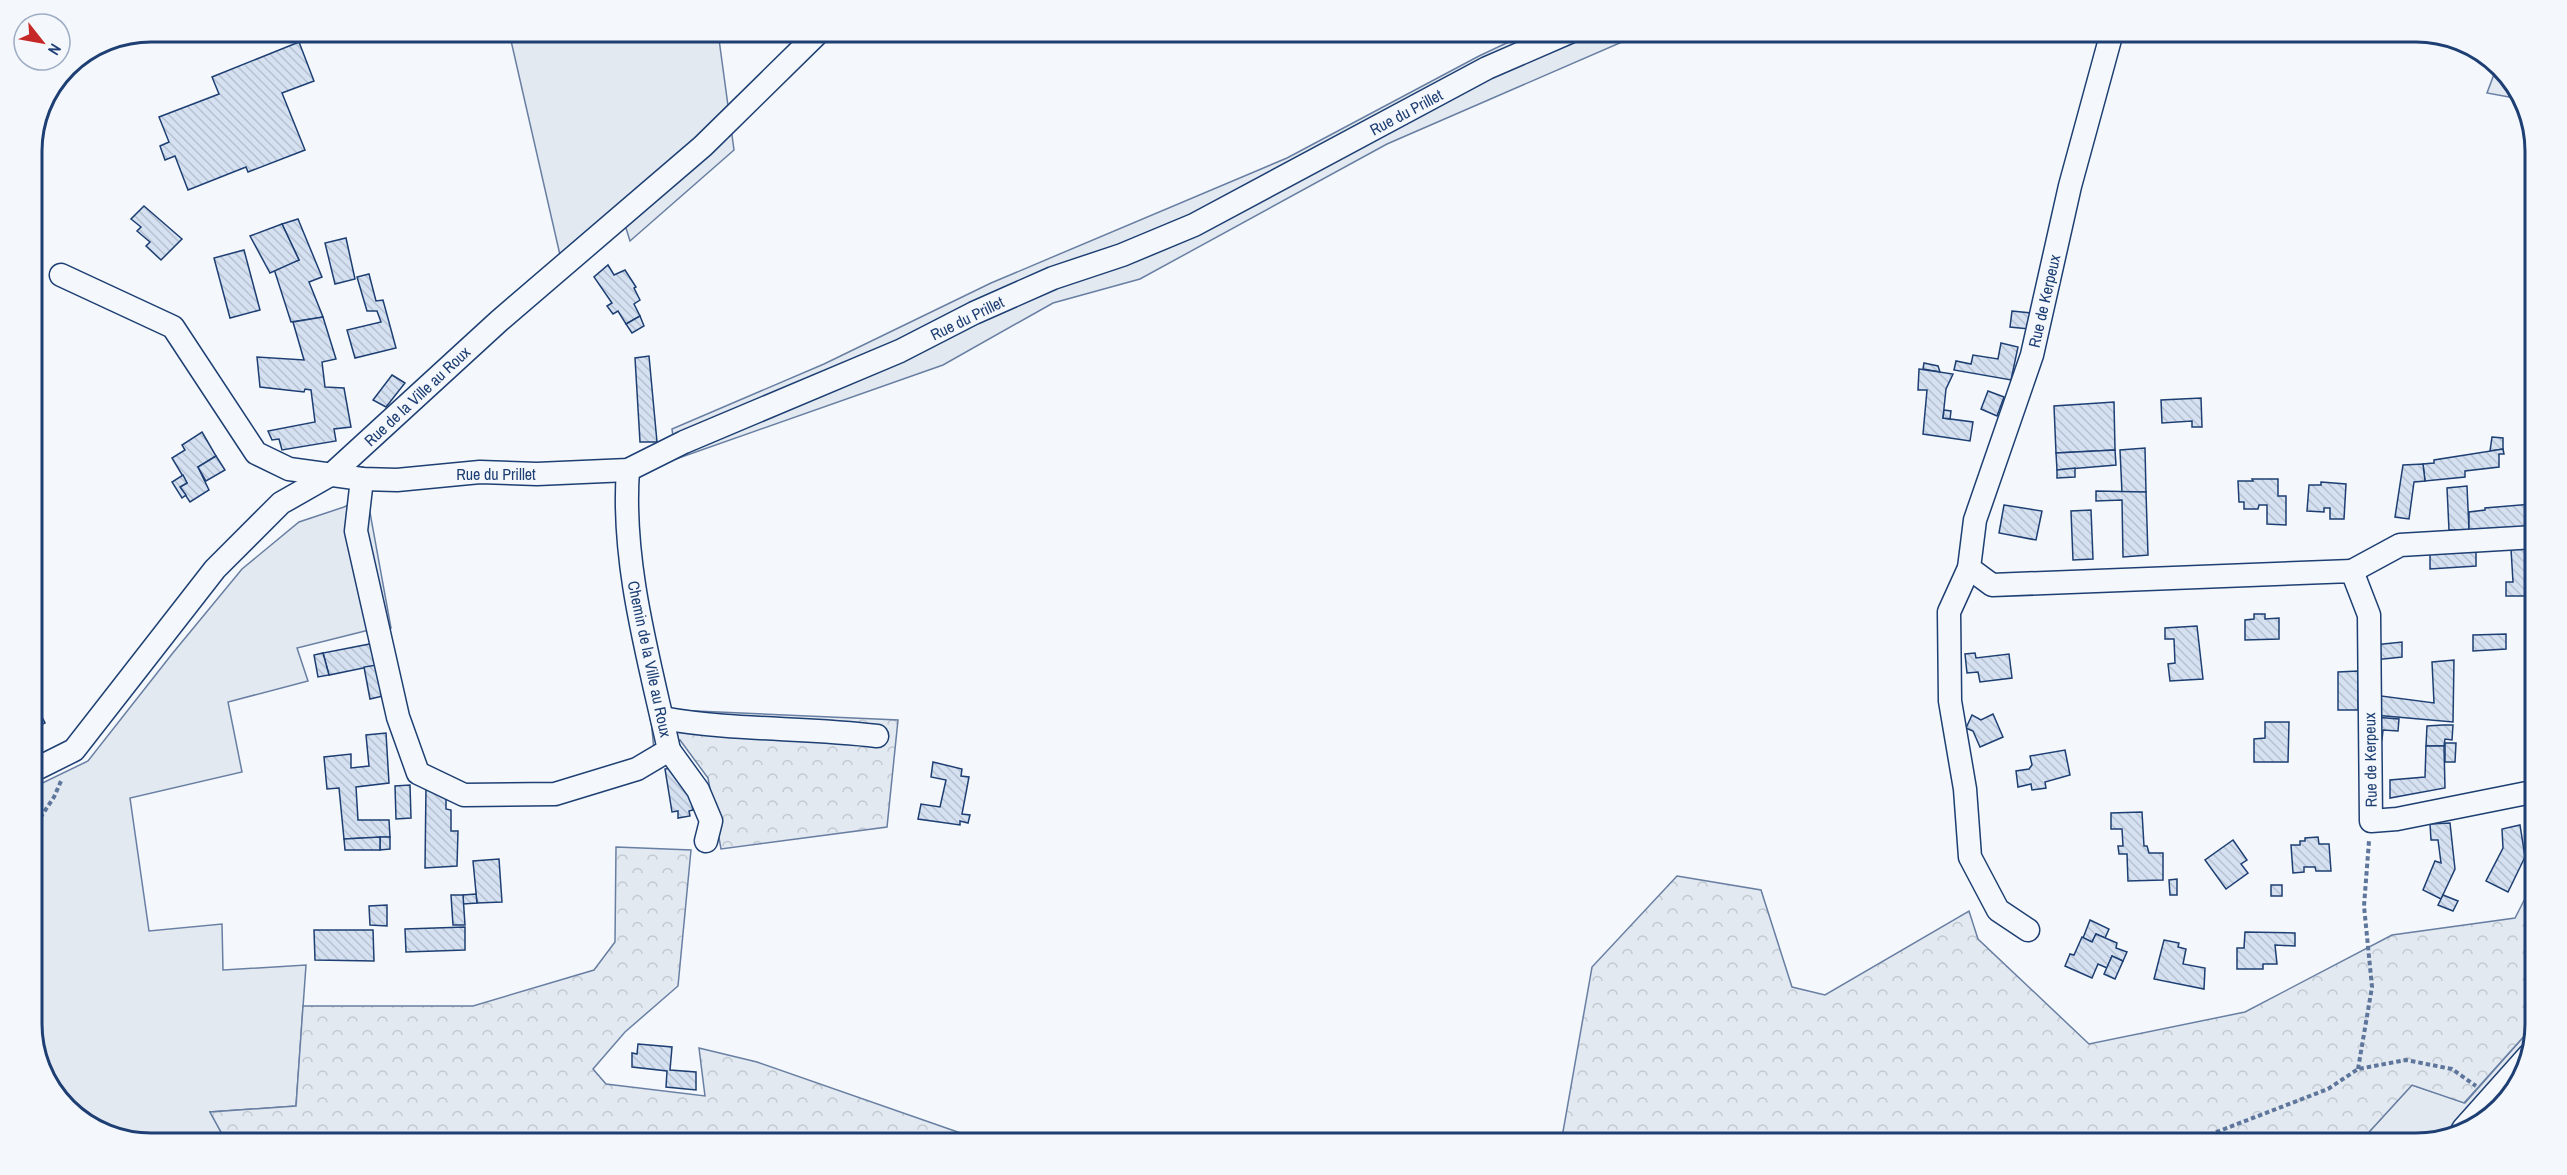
<svg xmlns="http://www.w3.org/2000/svg" width="2567" height="1175" font-family="'Archivo Narrow',sans-serif">
<style>
.green{fill:#e3e9f0;stroke:#687fa3;stroke-width:1.5}
.forest{fill:url(#forest-crowns);stroke:#687fa3;stroke-width:1.5}
.building{fill:url(#building-back-hatch);stroke:#1d3f73;stroke-width:1.5}
.lines{fill:none;stroke-linecap:round;stroke-linejoin:round}
.minor-casing{stroke:#1d3f73;stroke-width:25}
.path{stroke:#5e769c;stroke-width:4;stroke-dasharray:4.5 3;stroke-linecap:butt}
.minor{stroke:#f4f7fb;stroke-width:22}
.labels{text-anchor:middle;dominant-baseline:central;stroke-width:4.5;stroke-linejoin:round;paint-order:stroke}
.street-label{font-size:16px;fill:#1d3f73;stroke:#f4f7fb}
.rim{fill:none;stroke:#1d3f73;stroke-width:3}
</style>
<defs>
<pattern id="forest-crowns" width="20" height="18" patternUnits="userSpaceOnUse" patternTransform="scale(1.5)"><rect width="20" height="18" fill="#e3e9f0"/><path d="M2 6a3 3 0 1 1 6 0M12 15a3 3 0 1 1 6 0" fill="none" stroke="#c2c9d1"/></pattern>
<pattern id="building-back-hatch" width="6" height="6" patternUnits="userSpaceOnUse" patternTransform="scale(1.5)"><rect width="6" height="6" fill="#d5e0f0"/><path d="M-1 5l2 2M0 0l6 6M5-1l2 2" fill="none" stroke="#b6c1d1"/></pattern>
</defs>
<rect width="100%" height="100%" fill="#f4f7fb"/>
<g class="green">
<path d="M509 32H718L734 150 630 241 621 212 560 255Z"/>
<path d="M1530 32H1645L1387 144 1140 279 1053 303 943 365 676 459 672 429 824 364 991 283 1287 158 1479 56Z"/>
<path d="M2496 69 2515 84 2520 99 2487 93Z"/>
<path d="M367 496 391 628 365 631 297 648 308 681 228 702 242 772 130 798 149 931 222 924 223 970 306 965 296 1106 210 1112 227 1143H151L105 1134 52 1091 32 1032V788L88 761 172 654 242 569 299 522 344 507Z"/>
<path d="M2535 1024 2526 1070 2483 1123 2416 1143H2359L2412 1085 2465 1103Z"/>
</g>
<g class="forest">
<path d="M650 709 898 720 887 827 721 849 708 778 680 740 654 750Z"/>
<path d="M616 847 691 850 678 986 625 1032 593 1069 606 1084 705 1096 699 1048 757 1062 972 1137 983 1143H286L283 1139 270 1143H227L210 1112 296 1106 303 1006H473L594 970 615 942Z"/>
<path d="M1677 876 1761 890 1792 987 1825 995 1969 911 1978 939 2089 1044 2245 1012 2392 935 2515 918 2535 879V1024L2464 1103 2412 1085 2359 1143H1561L1592 967Z"/>
</g>
<g class="building">
<path d="M299 42 314 81 282 93 305 150 248 172 246 167 188 190 175 156 165 160 160 146 169 142 159 117 219 94 212 77Z"/>
<path d="M144 206 182 239 161 260 146 246 150 242 137 231 141 227 131 219Z"/>
<path d="M298 219 322 277 309 282 323 317 291 322 274 269 299 260 282 224Z"/>
<path d="M282 224 299 260 270 273 250 236Z"/>
<path d="M346 238 355 279 335 284 325 243Z"/>
<path d="M244 250 260 310 230 318 214 258Z"/>
<path d="M608 265 614 275 625 270 636 287 634 288 640 300 634 304 640 316 626 324 618 311 613 314 607 306 612 303 594 277Z"/>
<path d="M369 274 376 301 383 300 396 348 355 358 347 330 381 322 377 311H367L357 277Z"/>
<path d="M2012 311 2031 313 2029 329 2010 327Z"/>
<path d="M640 316 644 326 632 333 626 324Z"/>
<path d="M323 317 336 359 322 362 325 387 344 388 351 427 334 429 336 441 282 450 279 439 272 440 268 431 315 422 311 390 305 389 304 392 260 387 257 357 304 360 293 322Z"/>
<path d="M2001 343 2018 347 2011 380 1954 370 1956 361 1971 364 1973 355 1998 359Z"/>
<path d="M649 356 657 442H640L635 358Z"/>
<path d="M1924 363 1938 366 1940 372 1923 369Z"/>
<path d="M1919 369 1953 374 1946 389 1943 418 1973 422 1970 441 1923 434 1927 390H1918Z"/>
<path d="M392 375 405 383 386 407 373 400Z"/>
<path d="M1988 391 2004 397 1997 416 1981 409Z"/>
<path d="M2201 398 2202 427H2192V421L2162 423 2161 400Z"/>
<path d="M2114 402 2115 450 2056 453 2054 406Z"/>
<path d="M1944 410 1951 411 1950 419 1943 418Z"/>
<path d="M202 432 216 456 198 467 209 490 190 502 180 487 187 483 172 458 185 450 182 445Z"/>
<path d="M2492 437 2503 438V449L2490 451Z"/>
<path d="M2145 448 2146 492 2122 493 2120 450Z"/>
<path d="M2503 449 2504 454H2499V467L2465 471V477L2425 481 2423 464 2434 463V460Z"/>
<path d="M2115 450 2116 465 2057 470 2056 453Z"/>
<path d="M216 456 225 470 206 481 198 467Z"/>
<path d="M2423 464 2425 481 2414 482 2409 519 2395 517 2403 465Z"/>
<path d="M2075 468V477L2057 478V470Z"/>
<path d="M183 475 187 483 180 487 186 495 182 498 172 482Z"/>
<path d="M2252 479H2278V496H2286V525L2267 524V505H2259L2258 509H2244V502H2239L2238 481H2253Z"/>
<path d="M2321 482 2346 484 2344 519H2330V508H2324V512L2307 511 2309 485H2321Z"/>
<path d="M2467 486 2469 530H2449L2447 488Z"/>
<path d="M2096 491 2146 492 2148 555 2123 557 2122 500 2096 501Z"/>
<path d="M2532 504 2533 526 2469 530V512L2485 510V508Z"/>
<path d="M2004 505 2042 511 2036 540 1999 533Z"/>
<path d="M2091 510 2093 559 2073 560 2071 511Z"/>
<path d="M2476 549V566L2430 569V551Z"/>
<path d="M2511 549H2531L2532 581H2526V596H2506V582H2513Z"/>
<path d="M2254 614H2265V619L2279 618V639L2245 640V620L2254 619Z"/>
<path d="M2197 626 2203 679 2170 681 2168 664 2175 663 2174 639H2165V628Z"/>
<path d="M2506 634V649L2473 651V635Z"/>
<path d="M380 642 383 664 329 675 323 653Z"/>
<path d="M2402 642V657L2374 660V645Z"/>
<path d="M323 653 329 675 318 677 314 655Z"/>
<path d="M1975 653 1976 658 2009 654 2012 678 1980 682 1978 672 1967 673 1965 654Z"/>
<path d="M2454 660 2453 722 2374 715V695L2434 703 2432 662Z"/>
<path d="M383 664 387 695 370 699 364 667Z"/>
<path d="M2358 671V710H2338V672Z"/>
<path d="M35 703 45 723 32 729V704Z"/>
<path d="M1993 714 2003 737 1980 747 1973 731 1966 728 1972 715 1981 720Z"/>
<path d="M2374 717 2399 719 2398 731 2383 730 2382 740H2374Z"/>
<path d="M2265 722H2289L2288 762H2254V739L2265 738Z"/>
<path d="M2443 725H2453L2452 740 2445 739 2444 746H2426L2427 726Z"/>
<path d="M386 733 389 783 356 787 358 820H389L390 837 344 839 339 788 327 789 324 757 351 754V768L369 766 366 735Z"/>
<path d="M2445 743H2456L2455 762H2445Z"/>
<path d="M2426 746H2444L2445 788 2390 798V780L2425 777Z"/>
<path d="M2065 750 2070 775 2045 782 2046 788 2032 790 2031 784 2018 787 2016 771 2029 769 2032 765 2030 756Z"/>
<path d="M933 762 962 769 961 776 969 777 962 814 970 815 968 823 960 821V825L918 819 921 804 940 807 946 780 931 777Z"/>
<path d="M680 766 687 777 693 810 689 811 690 816 678 818V811L672 812 665 769Z"/>
<path d="M410 785 411 818 396 819 395 786Z"/>
<path d="M426 786 446 799V809L451 810V831H458L457 866 425 868Z"/>
<path d="M2142 812 2144 846H2147L2149 853H2163V880L2128 881 2127 854H2119L2118 846H2123L2122 829H2111V813Z"/>
<path d="M2450 823 2455 869 2441 899 2423 890 2435 861 2441 863 2438 840H2431L2430 824Z"/>
<path d="M2520 825 2525 857 2508 892 2486 881 2503 848 2502 829Z"/>
<path d="M380 837H390V849L380 850Z"/>
<path d="M380 837V850H345L344 839Z"/>
<path d="M2318 837 2319 844H2329L2331 871H2316L2315 867H2304V872L2293 873 2291 845H2300V841H2305V838Z"/>
<path d="M2233 840 2247 860 2241 864 2248 873 2226 889 2205 860Z"/>
<path d="M499 859 502 902 477 903 473 861Z"/>
<path d="M2177 879V895H2170L2169 880Z"/>
<rect x="2271" y="885" width="11" height="11"/>
<path d="M476 894 477 903 463 904V895Z"/>
<path d="M451 895H463L465 925H453Z"/>
<path d="M2443 895 2458 901 2453 911 2438 905Z"/>
<path d="M387 905V926L370 925 369 906Z"/>
<path d="M2090 920 2109 929 2105 938 2096 934 2092 942 2083 938Z"/>
<path d="M465 927V950L406 952 405 929Z"/>
<path d="M314 930H373L374 961 315 960Z"/>
<path d="M2245 932 2295 933V946L2275 945 2277 964H2263V969H2237V948H2244Z"/>
<path d="M2096 934 2117 943 2116 948 2127 952 2123 961 2112 956 2107 968 2098 964 2092 978 2065 966 2070 954 2074 955 2082 937 2092 942Z"/>
<path d="M2164 940 2179 943 2178 947 2186 949 2183 964 2205 968 2204 989 2154 979Z"/>
<path d="M2112 956 2123 961 2115 979 2104 974Z"/>
<path d="M638 1044 672 1047 670 1070 696 1072V1090L666 1087 667 1071 632 1067V1053L637 1054Z"/>
</g>
<g class="lines">
<g class="minor-casing">
<g id="minor">
<path d="M2112 32 2070 186 2032 355 1975 520 1969 568 1992 585 2352 571 2369 615 2371 821 2397 819 2532 792 2535 794"/>
<path d="M61 275 173 327 256 453 289 469 362 479 397 480 480 472 537 474 628 470 684 442 900 351 974 313 1053 278 1122 255 1194 225 1487 68 1570 32"/>
<path d="M362 479 356 531 398 717 418 773 464 795 555 794 637 769 669 750C649 659 621 563 628 470"/>
<path d="M1969 568 1949 612 1950 701 1965 789 1970 857 1998 910 2028 930"/>
<path d="M2352 571 2400 545 2535 537"/>
<path d="M662 718C733 731 806 727 877 736"/>
<path d="M669 750 698 790 711 821 706 841"/>
<path d="M32 771 74 750 215 569 281 503 332 474 499 321 703 146 819 32"/>
<path d="M2463 1129 2529 1055"/>
</g>
</g>
<g class="path">
<path d="M32 830 54 797 61 781"/>
<path d="M2358 1069 2372 987 2364 906 2369 841"/>
<path d="M2188 1143 2328 1089 2358 1069 2406 1060 2452 1069 2476 1086"/>
</g>
<use href="#minor" class="minor"/>
</g>
<g class="labels">
<g class="street-label">
<text transform="translate(1406 112) rotate(-28)">Rue du Prillet</text>
<text transform="translate(2044 301) rotate(-77)">Rue de Kerpeux</text>
<text transform="translate(967 318) rotate(-26)">Rue du Prillet</text>
<text transform="translate(417 396) rotate(-43)">Rue de la Ville au Roux</text>
<text x="496" y="474">Rue du Prillet</text>
<text transform="translate(650 659) rotate(78)">Chemin de la Ville au Roux</text>
<text transform="translate(2370 760) rotate(-91)">Rue de Kerpeux</text>
</g>
</g>
<path d="M0 0H2567V1175H0ZM151 42H2416A109 109 0 0 1 2525 151V1024A109 109 0 0 1 2416 1133H151A109 109 0 0 1 42 1024V151A109 109 0 0 1 151 42Z" fill="#f4f7fb" fill-rule="evenodd"/>
<path class="rim" d="M151 42H2416A109 109 0 0 1 2525 151V1024A109 109 0 0 1 2416 1133H151A109 109 0 0 1 42 1024V151A109 109 0 0 1 151 42Z"/>
<g transform="translate(42 42) rotate(121)"><circle r="28" fill="#f4f7fb" stroke="#9eadc5" stroke-width="1.5"/>
<path d="M0-4.5L10 22L0 15L-10 22Z" fill="#c62828"/>
<text y="-9" font-size="16" font-weight="bold" text-anchor="middle" fill="#1d3f73">N</text>
</g>
</svg>
